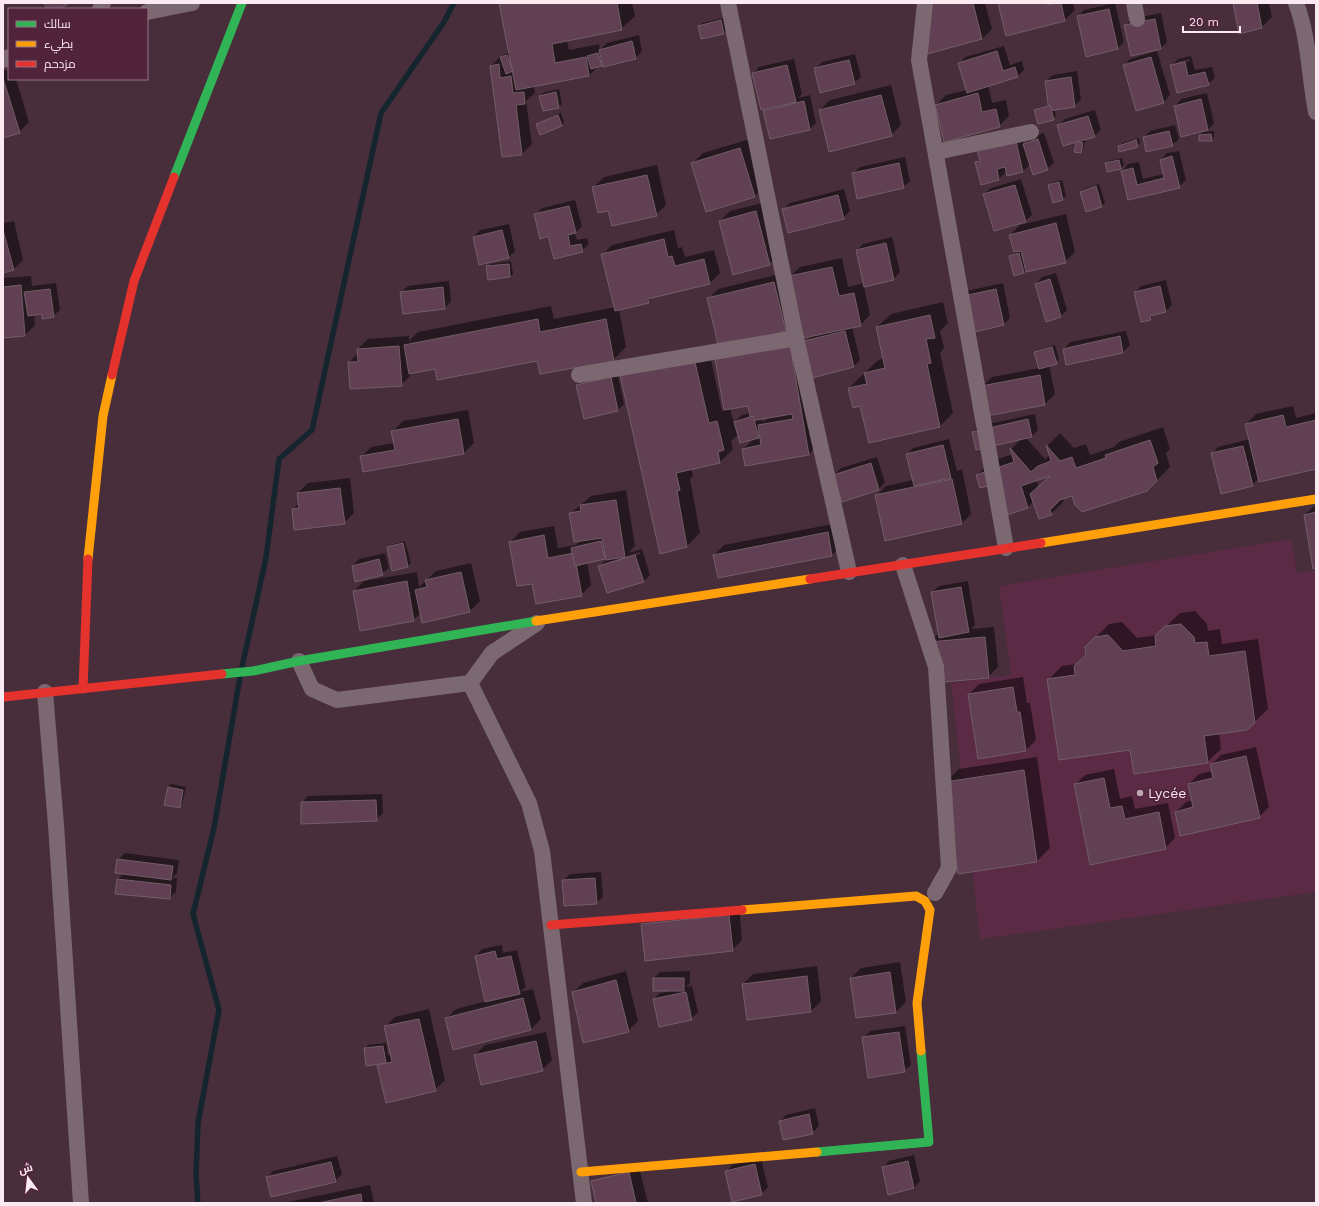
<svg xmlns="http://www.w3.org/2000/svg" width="1319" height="1206" font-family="'Work Sans',Cairo,sans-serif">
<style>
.built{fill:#5b2a44}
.shadow{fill:#0007;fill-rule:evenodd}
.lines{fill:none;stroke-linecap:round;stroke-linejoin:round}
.stream{stroke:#15252e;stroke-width:5.5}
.building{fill:#604052;stroke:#735d68}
.street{stroke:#7b6871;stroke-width:16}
.fast{stroke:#30b455;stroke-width:9}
.slow{stroke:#ff9f0a;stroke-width:9}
.jam{stroke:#e5322d;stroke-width:9}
.poi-dot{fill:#bda8b2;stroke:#52243c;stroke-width:1.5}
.labels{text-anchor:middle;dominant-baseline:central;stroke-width:3;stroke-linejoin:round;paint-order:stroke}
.poi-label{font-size:14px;fill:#fceaf2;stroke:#52243c;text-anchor:start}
</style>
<rect width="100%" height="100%" fill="#482e3b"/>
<path class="built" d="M1291 539 1297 573 1316 570V892L980 939 951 683 1011 675 999 586Z"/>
<g class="shadow">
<path d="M500 3H632L635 16 621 29 567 40 569 50 599 44 600 50 607 43 639 35 642 51 636 58 604 66 603 63 589 75 534 86 535 93 526 101 532 144 522 154 491 66 501 56 510 52Z"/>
<path d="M932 3H985L992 29 982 39Z"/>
<path d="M999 3H1073L1075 10 1065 20 1007 35Z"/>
<path d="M1115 3 1124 42 1118 48 1087 56 1078 17 1084 10Z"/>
<path d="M1234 3H1269L1272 17 1262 27 1240 32Z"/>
<path d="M1161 13 1167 42 1161 48 1125 26 1131 19Z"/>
<path d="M724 18 727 30 724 33 701 38 699 26 702 23Z"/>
<path d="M1004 46 1010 65 1022 61 1024 70 1018 76 988 85 992 103 1006 100 1009 116 999 126 936 105 946 95 967 90 959 64 965 57Z"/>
<path d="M1157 51 1170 95 1164 102 1124 66 1130 59Z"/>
<path d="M855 54 861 77 854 83 815 69 822 62Z"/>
<path d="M1191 56 1195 70 1212 67 1215 78 1208 84 1177 92 1171 66 1178 59ZM1189 59 1190 61 1177 64V62Z"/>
<path d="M794 59 802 94 798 98 810 95 816 123 810 129 765 111 768 107 753 74 759 67Z"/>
<path d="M9 70V79H16L29 122 19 132 3 137V71Z"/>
<path d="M1077 71 1081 100 1074 106 1054 109 1056 116 1053 119 1035 111 1038 108 1049 104 1046 81 1053 75Z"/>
<path d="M891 85 901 125 891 135 820 110 830 100Z"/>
<path d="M559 89 562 104 559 107 543 110 540 96 543 93Z"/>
<path d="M1207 93 1214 123 1208 130 1175 106 1181 99Z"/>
<path d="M1095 110 1101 130 1094 136 1086 139 1083 149 1080 152 1078 141 1058 126 1065 119Z"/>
<path d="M561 113 564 122 562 125 537 124Z"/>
<path d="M1175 125 1179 139 1172 145 1144 138 1150 131Z"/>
<path d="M1214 131V137L1211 140 1200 135 1203 132Z"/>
<path d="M1044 133 1054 163 1047 169 1030 164 1023 171H1007L999 179 981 183 976 162 981 158 1022 135 1024 144 1031 137Z"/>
<path d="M1139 138 1140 143 1138 145 1137 139Z"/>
<path d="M750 139 765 186 755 196 707 211 693 163 703 153Z"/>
<path d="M1135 139 1137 146H1119L1122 143Z"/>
<path d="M1179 151 1186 180 1179 187 1129 199 1122 171 1128 164 1139 162 1143 179 1164 174 1161 160 1167 153Z"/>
<path d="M905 157 910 181 903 187 853 174 860 167Z"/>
<path d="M1122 158 1124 165 1121 168 1107 171 1106 164 1109 161Z"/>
<path d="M657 165 666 205 656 215 609 210 594 187 604 177Z"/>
<path d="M1021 179 1032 215 1025 221 984 194 991 188Z"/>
<path d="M1062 180 1066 196 1063 199 1050 185 1053 182Z"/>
<path d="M1099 184 1105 203 1102 206 1081 192 1084 189Z"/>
<path d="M844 189 850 211 843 218 784 209 790 203Z"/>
<path d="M575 200 582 226 575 233 577 240 587 238 589 244 582 251 555 258 549 235 535 215 542 208Z"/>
<path d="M766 202 779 254 769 264 720 221 730 211Z"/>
<path d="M1066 214 1075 252 1065 262 1026 270 1024 272 1010 256 1015 253 1010 235 1020 225Z"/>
<path d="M14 221 23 260 13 270 3 272V223Z"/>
<path d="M509 224 515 251 508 258 474 237 480 230Z"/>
<path d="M674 230 678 248 682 247 685 257 714 250 720 273 710 283 653 297 648 302 619 309 626 347 613 360H538L435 367 411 372V375L401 385 349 363 358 353V349L368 339 409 336V341L418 332 551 306 554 319 615 307 602 255 612 245Z"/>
<path d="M892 237 900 272 894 279 864 286 870 315 860 325 852 327 860 360 853 367 810 364 822 441 809 454 746 465 743 449 754 439 738 435 731 441 733 449 720 462 691 469 693 476 690 479 700 533 687 546 661 552 621 375 708 345 722 411 725 410 716 359 798 333 796 321 786 330 708 299 718 289 784 273 790 277 800 267 842 258 848 287 864 283 857 250 863 244ZM811 336 805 342 804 337ZM749 404 751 413 742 415 734 423 730 408ZM767 418 763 422 762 419Z"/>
<path d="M511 261 513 274 510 276 487 267 490 264Z"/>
<path d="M1056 273 1067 310 1061 316 1036 284 1042 277Z"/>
<path d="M31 276 32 286 56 283 60 310 53 316 42 313 34 314 35 325 25 335 3 337V278Z"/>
<path d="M1166 280 1172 305 1166 311 1156 313 1150 319 1135 293 1141 286Z"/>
<path d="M449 281 451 301 445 308 402 292 408 286Z"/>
<path d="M1003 283 1010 318 1004 324 962 292Z"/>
<path d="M943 302 948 323 940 331 944 348 940 353 953 413 940 426 869 442 861 405 849 388 878 360 884 358 877 327 891 314Z"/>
<path d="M1126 331 1130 345 1123 352 1067 364 1064 349 1070 342Z"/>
<path d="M1055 345 1059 360 1049 365 1055 394 1045 404 982 387 992 377 1040 368 1035 353 1038 350Z"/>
<path d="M617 371 624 404 618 410 577 385 584 379Z"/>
<path d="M1293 406 1296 418 1316 413V468L1259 478 1252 485 1212 454 1218 447 1250 439 1246 424 1256 414Z"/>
<path d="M468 410 474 443 464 453 361 457 371 447 395 443 393 431 403 421Z"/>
<path d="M1035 414 1038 430 1032 436 1026 438 1045 459 1050 455 1047 446 1060 433 1074 448 1086 444 1090 455 1114 447 1119 442 1163 427 1170 449 1166 453 1170 467 1156 481 1072 494 1063 498 1064 501 1051 514 1034 501 1028 507 988 485 977 475 990 462 1013 454 1011 449 1021 439 973 432 979 426ZM1052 475 1039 487 1036 480Z"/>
<path d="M949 439 957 471 962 469 971 514 961 524 876 496 886 486 913 480 907 454 913 448Z"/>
<path d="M877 457 885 482 879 489 842 500 834 475 841 468Z"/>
<path d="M350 478 354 513 344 523 293 509 299 503 298 493 308 483Z"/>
<path d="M626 490 635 546 628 553 642 549 650 575 643 582 600 566 607 559 606 557 587 562 591 585 581 595 533 582 510 542 520 532 554 526 558 548 576 545 581 540 570 514 591 496ZM640 552V554L606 565V563Z"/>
<path d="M1316 504V567L1305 515Z"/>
<path d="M838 523 842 545 832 555 718 577 714 555 724 545Z"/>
<path d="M405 541 411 563 408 566 393 569 388 548 391 545Z"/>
<path d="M385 553 389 568 382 574 353 566 359 559Z"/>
<path d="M471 563 480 601 470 611 421 613 413 620 354 591 364 581 417 572 419 587 436 571Z"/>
<path d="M968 581 975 625 971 629 994 627 998 667 988 677 930 642 939 633 932 592 939 586Z"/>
<path d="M1195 611 1207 624 1208 631 1220 629 1222 644 1258 639 1268 709 1247 729 1219 733 1221 749 1207 762 1131 749 1048 680 1062 666 1077 664 1087 654 1086 647 1109 624 1122 622 1137 638 1157 635 1180 613Z"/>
<path d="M1023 677 1027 703H1030L1036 740 1026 750 969 694 979 684Z"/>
<path d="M1256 747 1269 807 1259 817 1176 812 1186 802 1193 800 1189 784 1199 774 1212 771 1211 765 1221 755Z"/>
<path d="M1037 757 1050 848 1037 861 946 782 959 769Z"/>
<path d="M1114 769 1120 799 1132 796 1135 809 1168 803 1175 838 1165 848 1075 785 1085 775Z"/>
<path d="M171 784 186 787 182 804 179 807 168 787Z"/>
<path d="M382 794 383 813 376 820 302 803 308 796Z"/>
<path d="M125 853 179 860 177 873 172 878H177L176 892 169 898 118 879 124 873 118 860Z"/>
<path d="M601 872 603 897 596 903 563 881 570 874Z"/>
<path d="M739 905 742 940 732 950 646 960Z"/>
<path d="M502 945 503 953 517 950 526 987 520 992 533 989 541 1019 531 1029 446 1019 456 1009 486 1001 476 956 482 949Z"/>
<path d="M900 962 906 1002 896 1012 857 1017 851 978 861 968Z"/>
<path d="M817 966 821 1001 811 1011 748 1019 743 984 753 974Z"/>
<path d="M626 971 638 1021 628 1031 573 993 583 983Z"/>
<path d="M690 971V983L686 987 692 986 698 1012 691 1019 654 999 660 993 670 991 654 978 660 972Z"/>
<path d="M429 1009 445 1080 435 1090 378 1065 381 1063 365 1048 368 1045 386 1043 388 1055H391L385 1027 395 1017Z"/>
<path d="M905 1026 911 1065 904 1071 863 1038 870 1031Z"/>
<path d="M546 1032 552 1060 542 1070 475 1055 485 1045Z"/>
<path d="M815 1108 819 1126 812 1133 780 1121 786 1115Z"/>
<path d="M914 1155 920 1181 914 1188 883 1168 889 1161Z"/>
<path d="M337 1156 342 1174 335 1181 267 1178 273 1171Z"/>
<path d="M761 1158 768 1187 761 1194 726 1172 732 1165Z"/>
<path d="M638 1163 648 1203H597Z"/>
<path d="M370 1185 374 1203H283Z"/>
</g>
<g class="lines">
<g class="stream">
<path d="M242 667 266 558 279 459 312 430 381 113 444 22 454 3"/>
<path d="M198 1203 196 1176 198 1123 219 1010 193 914 214 828 240 677"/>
</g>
</g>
<g class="building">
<path d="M44 3H69L60 9H47Z"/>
<path d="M499 3H617L622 30 552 44 555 63 586 57 589 76 516 90Z"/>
<path d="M931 3H973L982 39 927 54Z"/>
<path d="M998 3H1045L1046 5 1061 3 1065 21 1006 36Z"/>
<path d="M1233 3H1257L1262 28 1239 34Z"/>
<path d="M1109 9 1118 49 1086 57 1077 16Z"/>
<path d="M1155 19 1161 49 1131 56 1124 25Z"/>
<path d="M721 20 724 34 701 39 698 26Z"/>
<path d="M632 41 636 59 603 67 599 50Z"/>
<path d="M997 51 1003 71 1015 67 1018 77 967 93 958 63Z"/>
<path d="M598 53 602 66 591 69 587 56Z"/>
<path d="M507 55 513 71 506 74 500 57Z"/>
<path d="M1151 57 1164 103 1136 111 1123 65Z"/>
<path d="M849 60 855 84 820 93 814 68Z"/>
<path d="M1185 62 1188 76 1205 72 1209 85 1177 93 1170 65Z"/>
<path d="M499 64 500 78 511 76 513 93 524 92 525 104 516 105 522 155 502 157 490 66Z"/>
<path d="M787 65 796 102 761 110 752 73Z"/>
<path d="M1071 77 1075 107 1049 111 1045 81Z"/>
<path d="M3 78 20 133 3 138Z"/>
<path d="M556 92 559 108 543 111 539 96Z"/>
<path d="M978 93 982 112 996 109 1000 127 944 142 935 105Z"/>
<path d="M881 95 892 136 829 152 819 110Z"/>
<path d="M1201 99 1208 130 1181 137 1174 106Z"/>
<path d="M804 101 810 130 770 139 763 111Z"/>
<path d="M1050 105 1054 120 1038 124 1034 110Z"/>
<path d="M558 115 562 126 540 135 536 124Z"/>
<path d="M1088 116 1095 137 1063 146 1057 125Z"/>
<path d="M1169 131 1173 146 1146 152 1143 137Z"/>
<path d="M1211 134 1212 141H1199V135Z"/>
<path d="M1038 139 1048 170 1033 175 1023 144Z"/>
<path d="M1136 140 1138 147 1119 152 1118 146Z"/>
<path d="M1016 141 1023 172 1007 176 1005 167 997 169 999 180 981 185 975 162 980 161 977 150Z"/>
<path d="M1077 141 1083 143 1081 153 1074 152Z"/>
<path d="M740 148 755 197 706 212 691 163Z"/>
<path d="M1172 156 1180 188 1128 200 1121 171 1133 168 1137 185 1164 178 1160 160Z"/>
<path d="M1119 160 1121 169 1107 172 1105 163Z"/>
<path d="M899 163 904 188 857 199 852 173Z"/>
<path d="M647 175 657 216 612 226 608 211 598 213 592 187Z"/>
<path d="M1059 182 1063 200 1053 203 1048 185Z"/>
<path d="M1015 185 1026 222 994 231 983 194Z"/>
<path d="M1096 186 1102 207 1086 212 1080 192Z"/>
<path d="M838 195 844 219 788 233 782 209Z"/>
<path d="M569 206 576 233 568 235 570 246 581 244 583 252 554 259 548 236 540 239 534 214Z"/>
<path d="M756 211 770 265 733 275 719 221Z"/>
<path d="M1056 223 1066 263 1026 272 1021 251 1014 252 1009 235Z"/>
<path d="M3 230 14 270 3 273Z"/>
<path d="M502 230 509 258 479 265 473 237Z"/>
<path d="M664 239 668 257 672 256 675 266 704 259 710 284 648 299 649 303 615 311 601 254Z"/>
<path d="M886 243 894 280 864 287 856 250Z"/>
<path d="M1019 253 1024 273 1014 276 1009 256Z"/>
<path d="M509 264 510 277 488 280 486 266Z"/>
<path d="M832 267 839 296 854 293 861 326 799 339 789 276Z"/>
<path d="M1050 279 1061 317 1046 322 1035 284Z"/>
<path d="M774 282 786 331 719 348 707 298Z"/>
<path d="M21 285 25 336 3 338V287Z"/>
<path d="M1160 286 1166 312 1150 316 1151 320 1141 322 1134 292Z"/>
<path d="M443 287 445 309 403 314 400 292Z"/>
<path d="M50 289 54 317 42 319V314L28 316 24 292Z"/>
<path d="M996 289 1004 325 962 335 954 298Z"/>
<path d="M930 315 935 338 926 339 931 363 927 364 940 427 869 443 860 406 853 408 848 388 867 384 864 373 885 368 876 327Z"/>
<path d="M538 319 540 332 606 319 614 361 540 374 537 361 437 380 435 369 409 374 404 345Z"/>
<path d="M845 331 854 367 812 378 804 341Z"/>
<path d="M1120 336 1123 353 1066 365 1063 349Z"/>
<path d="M790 345 809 455 745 466 742 449 761 445 758 425 793 419 792 414 751 421 748 406 724 410 715 359Z"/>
<path d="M399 346 402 386 350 389 348 362H358L357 349Z"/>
<path d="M1052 347 1057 364 1039 369 1034 352Z"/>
<path d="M694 358 709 423 717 421 724 450 718 452 720 463 676 473 680 490 677 491 687 547 660 554 620 375Z"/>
<path d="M1040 375 1045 405 987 416 981 386Z"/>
<path d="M611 377 618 411 584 419 576 385Z"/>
<path d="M1283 415 1286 427 1316 420V469L1259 482 1245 424Z"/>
<path d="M753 416 759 438 740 443 734 422Z"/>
<path d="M458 419 464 454 363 472 360 456 395 450 391 431Z"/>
<path d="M1028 419 1032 437 976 450 972 432Z"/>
<path d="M1150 440 1158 463 1153 467 1157 481 1147 491 1082 512 1075 505 1072 496 1060 500 1050 510 1052 515 1039 519 1030 494 1050 476 1021 486 1028 508 998 518 988 486 980 488 976 475 1014 462 1010 448 1031 472 1038 466 1051 461 1046 445 1060 461 1072 457 1076 468 1106 458 1105 455Z"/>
<path d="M943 445 951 478 914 486 906 454Z"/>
<path d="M1243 446 1253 486 1221 494 1211 453Z"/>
<path d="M871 463 879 490 842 502 833 475Z"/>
<path d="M952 479 962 524 885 541 875 495Z"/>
<path d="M340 488 345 524 294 530 292 509 299 508 297 493Z"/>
<path d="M616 500 625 557 606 560 602 538 574 542 569 513 581 511 580 505Z"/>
<path d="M1316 512V568L1313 569 1304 515Z"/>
<path d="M828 532 832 556 718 578 713 555Z"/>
<path d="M544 535 548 558 574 553 582 596 536 604 532 584 517 586 509 542Z"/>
<path d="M601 541 605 559 575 566 571 548Z"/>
<path d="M403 543 408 567 392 571 387 547Z"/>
<path d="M635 555 644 582 607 593 598 566Z"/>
<path d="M379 559 383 575 355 582 352 566Z"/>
<path d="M461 572 470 612 422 623 415 590 427 587 425 580Z"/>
<path d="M407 581 414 621 360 631 353 591Z"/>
<path d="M961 587 969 632 939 638 931 592Z"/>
<path d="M1181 624 1194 637 1195 643 1207 642 1209 656 1245 651 1255 723 1247 730 1204 736 1208 763 1134 774 1130 750 1059 760 1047 679 1075 675 1074 666 1086 655 1085 647 1095 637 1108 635 1123 651 1156 646 1155 636 1165 626Z"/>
<path d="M985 637 989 678 933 683 929 642Z"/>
<path d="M1013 687 1017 712H1020L1026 751 978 759 968 694Z"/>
<path d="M1246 756 1260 818 1180 836 1175 812 1193 807 1188 784 1213 778 1210 764Z"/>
<path d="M1024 770 1037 862 958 874 945 782Z"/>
<path d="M1104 778 1110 808 1122 806 1125 819 1159 812 1166 849 1090 865 1074 784Z"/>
<path d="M168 787 183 790 180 808 164 805Z"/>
<path d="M376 800 377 821 301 824V802Z"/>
<path d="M117 859 173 866 171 880 115 873Z"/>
<path d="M595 878 597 904 564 906 562 880Z"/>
<path d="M117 879 171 885 170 899 115 894Z"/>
<path d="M729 915 733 951 645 961 641 924Z"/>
<path d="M495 951 497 959 511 956 520 994 485 1002 475 956Z"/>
<path d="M890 972 896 1013 856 1018 850 978Z"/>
<path d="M807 976 811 1012 747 1020 742 984Z"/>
<rect x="653" y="978" width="31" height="13"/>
<path d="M616 980 629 1032 583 1043 572 992Z"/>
<path d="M686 992 692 1020 659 1027 653 999Z"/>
<path d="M523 998 531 1030 453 1050 445 1018Z"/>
<path d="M419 1019 436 1091 386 1103 377 1065 392 1062 384 1026Z"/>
<path d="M899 1032 905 1072 868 1078 862 1037Z"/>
<path d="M536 1041 543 1071 481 1085 474 1055Z"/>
<path d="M383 1046 386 1063 366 1066 364 1048Z"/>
<path d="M809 1114 813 1134 783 1140 779 1121Z"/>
<path d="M908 1161 914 1188 888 1195 882 1167Z"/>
<path d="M331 1162 336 1182 271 1197 266 1177Z"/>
<path d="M755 1164 762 1195 732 1202 725 1171Z"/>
<path d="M629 1172 636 1203H596L591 1181Z"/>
<path d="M361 1194 362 1203H318Z"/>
</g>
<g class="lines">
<g class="street">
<path d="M728 3 796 338 849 572"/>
<path d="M925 3 919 60 1006 548"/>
<path d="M1134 3 1137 19"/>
<path d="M1296 3C1309 37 1309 76 1316 112"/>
<path d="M100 9 103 3"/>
<path d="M147 12 192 3"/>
<path d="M3 60 9 57"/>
<path d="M936 152 1031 132"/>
<path d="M579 375 796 338"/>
<path d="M903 565 936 667 949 868 935 893"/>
<path d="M299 661 312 689 337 700 470 683 492 653 537 623"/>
<path d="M470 683 529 803 542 851 584 1203"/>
<path d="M45 692 56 825 81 1203"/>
</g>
<g class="fast">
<path d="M174 177 242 3"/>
<path d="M222 674 253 671 299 661 536 621"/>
<path d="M817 1152 929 1142 921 1051"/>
</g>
<g class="slow">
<path d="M1041 543 1316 499"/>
<path d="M88 559 103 416 112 375"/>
<path d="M536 621 810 579"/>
<path d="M742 910 916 896 925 901 930 910 917 1003 921 1051"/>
<path d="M581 1172 817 1152"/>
</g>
<g class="jam">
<path d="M112 375 134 281 174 177"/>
<path d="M810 579 1041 543"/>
<path d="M83 689 88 559"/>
<path d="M3 697 222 674"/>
<path d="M551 925 742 910"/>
</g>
</g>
<circle class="poi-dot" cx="1140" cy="793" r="4"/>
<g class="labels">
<g class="poi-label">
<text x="1148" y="793">Lycée</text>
</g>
</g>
<rect width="1319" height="1206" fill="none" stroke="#fceaf2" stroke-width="8"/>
<rect x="8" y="8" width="140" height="72" fill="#52243c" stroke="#967385"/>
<rect x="16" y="21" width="20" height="6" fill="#30b455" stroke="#967385"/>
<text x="44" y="28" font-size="12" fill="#fceaf2">سالك</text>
<rect x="16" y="41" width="20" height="6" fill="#ff9f0a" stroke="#967385"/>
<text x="44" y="48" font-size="12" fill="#fceaf2">بطيء</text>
<rect x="16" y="61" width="20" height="6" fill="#e5322d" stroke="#967385"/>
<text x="44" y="68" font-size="12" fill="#fceaf2">مزدحم</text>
<g transform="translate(28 1178) rotate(345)" stroke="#52243c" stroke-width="3" paint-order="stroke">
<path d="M0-3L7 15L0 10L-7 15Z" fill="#fceaf2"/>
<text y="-6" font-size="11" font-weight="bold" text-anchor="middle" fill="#fceaf2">ش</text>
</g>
<path d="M1183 26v6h57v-6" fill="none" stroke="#fceaf2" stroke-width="2"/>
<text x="1189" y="26" font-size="12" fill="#fceaf2" stroke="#52243c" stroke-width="3" paint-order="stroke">20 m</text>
</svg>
